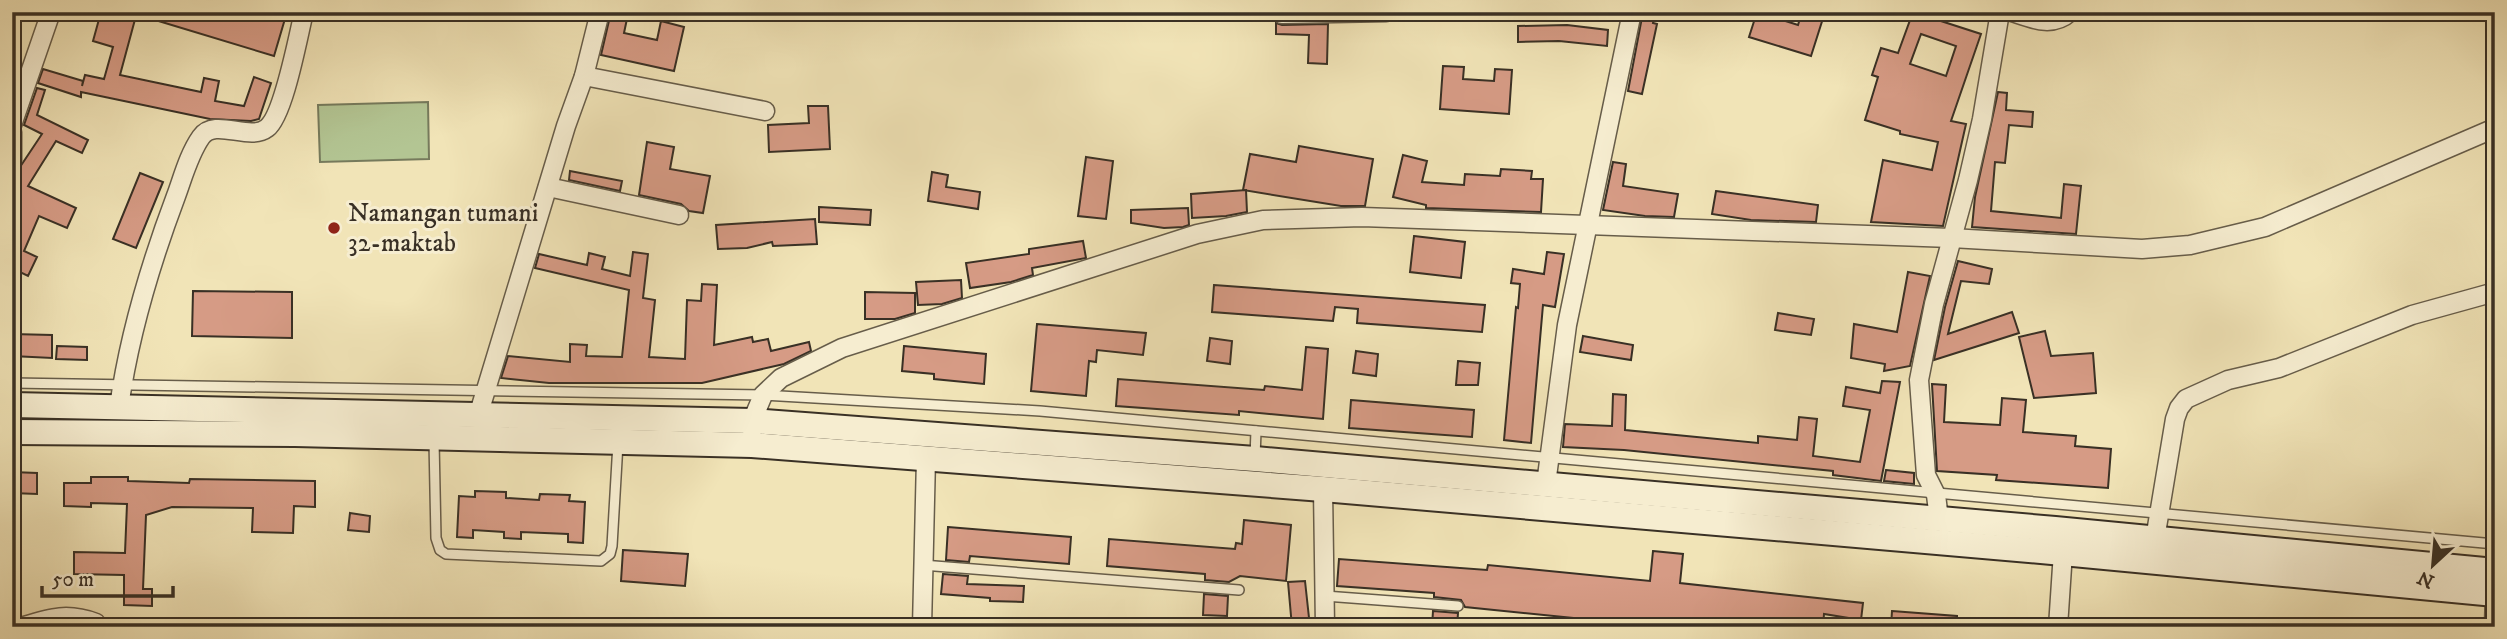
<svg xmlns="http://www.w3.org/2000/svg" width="2507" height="639" font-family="'IM FELL DW Pica',serif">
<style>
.green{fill:#b3c593;stroke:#767a5c;stroke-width:2}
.building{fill:#d69b85;stroke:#393025;stroke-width:2;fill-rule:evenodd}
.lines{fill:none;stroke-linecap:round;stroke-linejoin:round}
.lane-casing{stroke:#675d4a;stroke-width:12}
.street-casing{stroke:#675d4a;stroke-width:21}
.secondary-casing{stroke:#393025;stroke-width:28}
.lane{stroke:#f6edd0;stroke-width:9}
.street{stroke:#f6edd0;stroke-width:18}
.secondary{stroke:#f6edd0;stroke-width:24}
.poi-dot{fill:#8f2418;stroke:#f6edd0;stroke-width:2.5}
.labels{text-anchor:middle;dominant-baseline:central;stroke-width:6;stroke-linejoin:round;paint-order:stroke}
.poi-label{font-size:26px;fill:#393025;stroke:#f6edd0;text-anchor:start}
</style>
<rect width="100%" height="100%" fill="#f1e4b7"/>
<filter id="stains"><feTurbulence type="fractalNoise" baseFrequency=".00286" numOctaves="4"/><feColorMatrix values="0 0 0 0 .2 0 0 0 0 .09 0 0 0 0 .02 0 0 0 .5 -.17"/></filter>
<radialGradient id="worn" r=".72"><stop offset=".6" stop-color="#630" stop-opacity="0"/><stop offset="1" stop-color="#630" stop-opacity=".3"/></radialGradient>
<path class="green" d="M428 102 429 159 320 162 318 105Z"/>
<g class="building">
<path d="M101 12H137L120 75 201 92 204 78 219 81 215 101 244 106 254 77 271 83 259 119 251 121 210 119 81 92V97L38 83 43 69 83 81 82 86 85 75 104 79 113 47 93 41Z"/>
<path d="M143 12H235L258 20 260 12H287L274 56 142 16Z"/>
<path d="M611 12 628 14 624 33 657 40 661 21 684 27 674 71 601 55Z"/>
<path d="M1643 12H1655L1653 23 1657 24 1642 94 1628 91Z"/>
<path d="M1757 12 1798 25 1802 12H1825L1811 56 1749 37Z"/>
<path d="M1913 12 1981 34 1951 121 1966 124 1943 226 1871 222 1883 160 1932 170 1938 142 1900 134V131L1865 120 1878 77 1872 75 1881 48 1898 53ZM1921 34 1956 46 1946 76 1910 64Z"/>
<path d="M1276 23 1282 25 1328 24 1327 64 1308 63 1309 35 1276 34Z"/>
<path d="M1567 25 1608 30 1607 46 1559 41 1518 42V26Z"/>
<path d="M1443 66 1464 67 1463 79 1494 81 1495 69 1512 70 1509 114 1440 109Z"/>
<path d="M37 88 45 90 37 115 88 140 82 153 56 141 28 186 76 208 67 228 39 216 24 251 37 257 28 276 16 270 12 278V179L42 134 24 125Z"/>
<path d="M1998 92 2007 93 2006 110 2033 112 2032 127 2009 125 2005 163 1995 162 1991 211 2061 218 2064 184 2081 186 2076 234 1972 227 1975 197Z"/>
<path d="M808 106H828L830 149 769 152 768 125 809 123Z"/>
<path d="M647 142 674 147 670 169 710 176 703 213 689 211 681 204 639 195Z"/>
<path d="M1299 146 1373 159 1365 206H1341L1243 190 1250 154 1296 162Z"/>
<path d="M1403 155 1427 161 1422 182 1464 185 1465 174 1500 176 1501 169 1532 171 1531 179H1543L1541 212 1426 208V205L1393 197Z"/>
<path d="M1086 157 1113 161 1106 219 1078 216Z"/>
<path d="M1613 162 1626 164 1623 186 1678 194 1674 217 1645 216 1603 210Z"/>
<path d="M570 171 622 181 620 191 569 180Z"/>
<path d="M932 172 948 175 946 187 980 192 978 209 928 201Z"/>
<path d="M140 173 163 182 136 248 113 239Z"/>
<path d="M1246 190 1247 212 1226 216 1192 218 1191 194Z"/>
<path d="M1716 191 1818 205 1816 222 1751 220 1712 214Z"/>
<path d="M819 207 871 210 870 225 819 222Z"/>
<path d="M1188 208 1189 225 1183 227 1164 228 1131 223V210Z"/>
<path d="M815 219 817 244 773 246 772 242 747 248 718 249 716 225Z"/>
<path d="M1414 236 1465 242 1461 278 1410 272Z"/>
<path d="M1083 241 1086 258 1032 268 1033 275 1011 282 970 288 966 263 1029 254V249Z"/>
<path d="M633 252 648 254 643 298 655 300 649 357 685 359 687 300 701 301 702 284 717 285 714 345 752 337 753 342 768 339 771 351 809 342 811 351 784 364 702 383H549L501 378 508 356 570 362V344L587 345 586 356 622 357 629 290 535 268 539 254 587 265 589 253 605 257 602 269 630 276Z"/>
<path d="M1547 252 1564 254 1555 307 1543 305 1531 443 1504 440 1516 307 1518 308 1520 284 1511 283 1513 269 1544 274Z"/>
<path d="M1958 261 1992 269 1989 284 1961 281 1948 334 2012 312 2019 333 1934 360 1945 307Z"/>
<path d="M1908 272 1930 276 1910 366 1884 371 1885 364 1851 358 1854 324 1897 332Z"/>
<path d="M961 280 962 298 942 304 918 305 916 282Z"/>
<path d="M1214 285 1485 305 1482 332 1357 323 1358 309 1335 307 1333 321 1212 312Z"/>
<path d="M193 291 292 292V338L192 336Z"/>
<path d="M865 292 915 293V313L895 319H865Z"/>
<path d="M1778 313 1814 319 1811 335 1775 330Z"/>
<path d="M1037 324 1146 333 1143 355 1097 350 1096 362 1089 361 1086 396 1031 391Z"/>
<path d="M2045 331 2051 356 2093 353 2096 393 2034 398 2019 337Z"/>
<path d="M12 334 52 335V358L12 356Z"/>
<path d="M1583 336 1633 345 1631 360 1580 352Z"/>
<path d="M1210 338 1232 341 1230 364 1207 361Z"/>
<path d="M57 346 87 347V360L56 359Z"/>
<path d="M904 346 986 354 984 384 934 379V374L902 371Z"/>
<path d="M1306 347 1328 349 1323 419 1239 411V415L1116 406 1118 379 1264 390 1265 386 1302 390Z"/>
<path d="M1356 351 1378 354 1376 376 1353 373Z"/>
<path d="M1458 361 1480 363 1478 385H1456Z"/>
<path d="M1882 381 1900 382 1881 481 1833 475V471L1624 450 1563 447 1565 424 1612 426 1613 394 1626 395 1625 430 1758 443V436L1797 440 1799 417 1817 419 1813 456 1860 462 1870 410 1843 406 1846 387 1880 393Z"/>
<path d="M1932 384 1946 385 1944 422 2000 425 2002 398 2026 400 2023 432 2076 436 2075 446 2111 449 2108 488 1996 480 1997 475 1937 471Z"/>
<path d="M1351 400 1474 410 1472 437 1349 428Z"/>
<path d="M1886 470 1914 473V484L1884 481Z"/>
<path d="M12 472 37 473V494L12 493Z"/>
<path d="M91 477H128V481L189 483 190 479 315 481V507L294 506 293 533 252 532 253 508 172 507 146 515 143 589H152V606L124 605V575L74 574V552L125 553 127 504 91 503V507L64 506V483H91Z"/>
<path d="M475 491 506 492V498L539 500 540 494 570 495 569 501 585 502 583 543 568 542V534L521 532V539L504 538V532L473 530V538L457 537 459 496 475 497Z"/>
<path d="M350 513 370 516 369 532 348 530Z"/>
<path d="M1244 520 1291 525 1286 581 1240 576 1229 582 1205 580V574L1107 566 1109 539 1235 549 1236 543 1242 544Z"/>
<path d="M948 527 1071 537 1069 564 970 556 969 562 946 560Z"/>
<path d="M623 550 688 554 685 586 621 581Z"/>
<path d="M1653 551 1683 554 1680 583 1863 603 1861 620 1824 614 1823 627H1663L1465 607 1461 600 1434 597V593L1337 586 1339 559 1487 570 1488 565 1650 581Z"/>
<path d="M943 574 968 576 967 584 1024 586 1023 602 990 601V598L941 594Z"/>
<path d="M1305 581 1310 627H1292L1288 582Z"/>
<path d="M1204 594 1228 596 1227 616 1203 615Z"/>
<path d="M1433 611 1458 613 1457 627H1432Z"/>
<path d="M1892 611 1957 616V627H1891Z"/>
</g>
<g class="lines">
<g class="lane-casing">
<g id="lane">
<path d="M12 383 763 395 1040 411 2495 544"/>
<path d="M434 441 436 538 440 550 446 554 601 561 610 554 612 546 618 443"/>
<path d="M1255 457 1256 431"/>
<path d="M922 565 1239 590"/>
<path d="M1325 596 1458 606"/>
</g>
</g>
<g class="street-casing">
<g id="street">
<path d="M2012 12C2033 19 2052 28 2070 12"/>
<path d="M1282 14 1386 12"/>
<path d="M584 76 765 111"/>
<path d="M12 125 51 12"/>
<path d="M12 132V161"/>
<path d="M548 187 679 215"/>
<path d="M119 407C129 335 150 265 176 196 183 177 189 154 201 137 215 117 249 142 267 128 284 115 298 36 304 12"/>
<path d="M478 416 566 126 584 76 600 12"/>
<path d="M752 431V421L763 395 781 378 842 348 1197 234 1263 220 1362 217 1951 238 2142 249 2190 245 2265 227 2495 128"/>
<path d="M1546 484 1567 325 1632 12"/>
<path d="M1323 489 1325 627"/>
<path d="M1939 519 1936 495 1926 475 1919 380 1934 304 1968 180 1982 119 2000 12"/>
<path d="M2155 539 2175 419 2179 408 2186 399 2228 380 2279 368 2412 315 2495 292"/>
<path d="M21 627C50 618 67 612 96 623L98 627"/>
<path d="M922 627 926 458"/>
<path d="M2058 627 2063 552"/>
<path d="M2494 627 2495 594"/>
</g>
</g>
<g class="secondary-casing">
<g id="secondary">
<path d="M12 405 752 421 1255 459 2055 529 2495 571"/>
<path d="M12 432 295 434 752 445 1323 489 2052 552 2495 594"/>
</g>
</g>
<use href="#lane" class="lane"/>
<use href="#street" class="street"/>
<use href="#secondary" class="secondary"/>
</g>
<circle class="poi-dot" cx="334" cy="228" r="7"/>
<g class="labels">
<g class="poi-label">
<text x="348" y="213">Namangan tumani<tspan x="348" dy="30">32-maktab</tspan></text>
</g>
</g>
<rect width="2507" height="639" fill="none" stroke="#f1e4b7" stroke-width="42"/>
<rect x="14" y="14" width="2479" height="611" fill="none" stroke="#393025" stroke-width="3.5"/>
<rect x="21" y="21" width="2465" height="597" fill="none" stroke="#393025" stroke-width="2"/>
<g transform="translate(2433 565) rotate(206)" stroke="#f6edd0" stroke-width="5" paint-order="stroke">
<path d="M0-5L12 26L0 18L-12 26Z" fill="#393025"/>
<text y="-10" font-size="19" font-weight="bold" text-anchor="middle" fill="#393025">N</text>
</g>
<path d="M42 586v10h131v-10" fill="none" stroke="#393025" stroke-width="3.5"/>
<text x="52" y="586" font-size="21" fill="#393025" stroke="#f6edd0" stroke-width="5" paint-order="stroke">50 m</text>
<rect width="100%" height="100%" filter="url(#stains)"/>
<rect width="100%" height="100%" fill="url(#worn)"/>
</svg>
